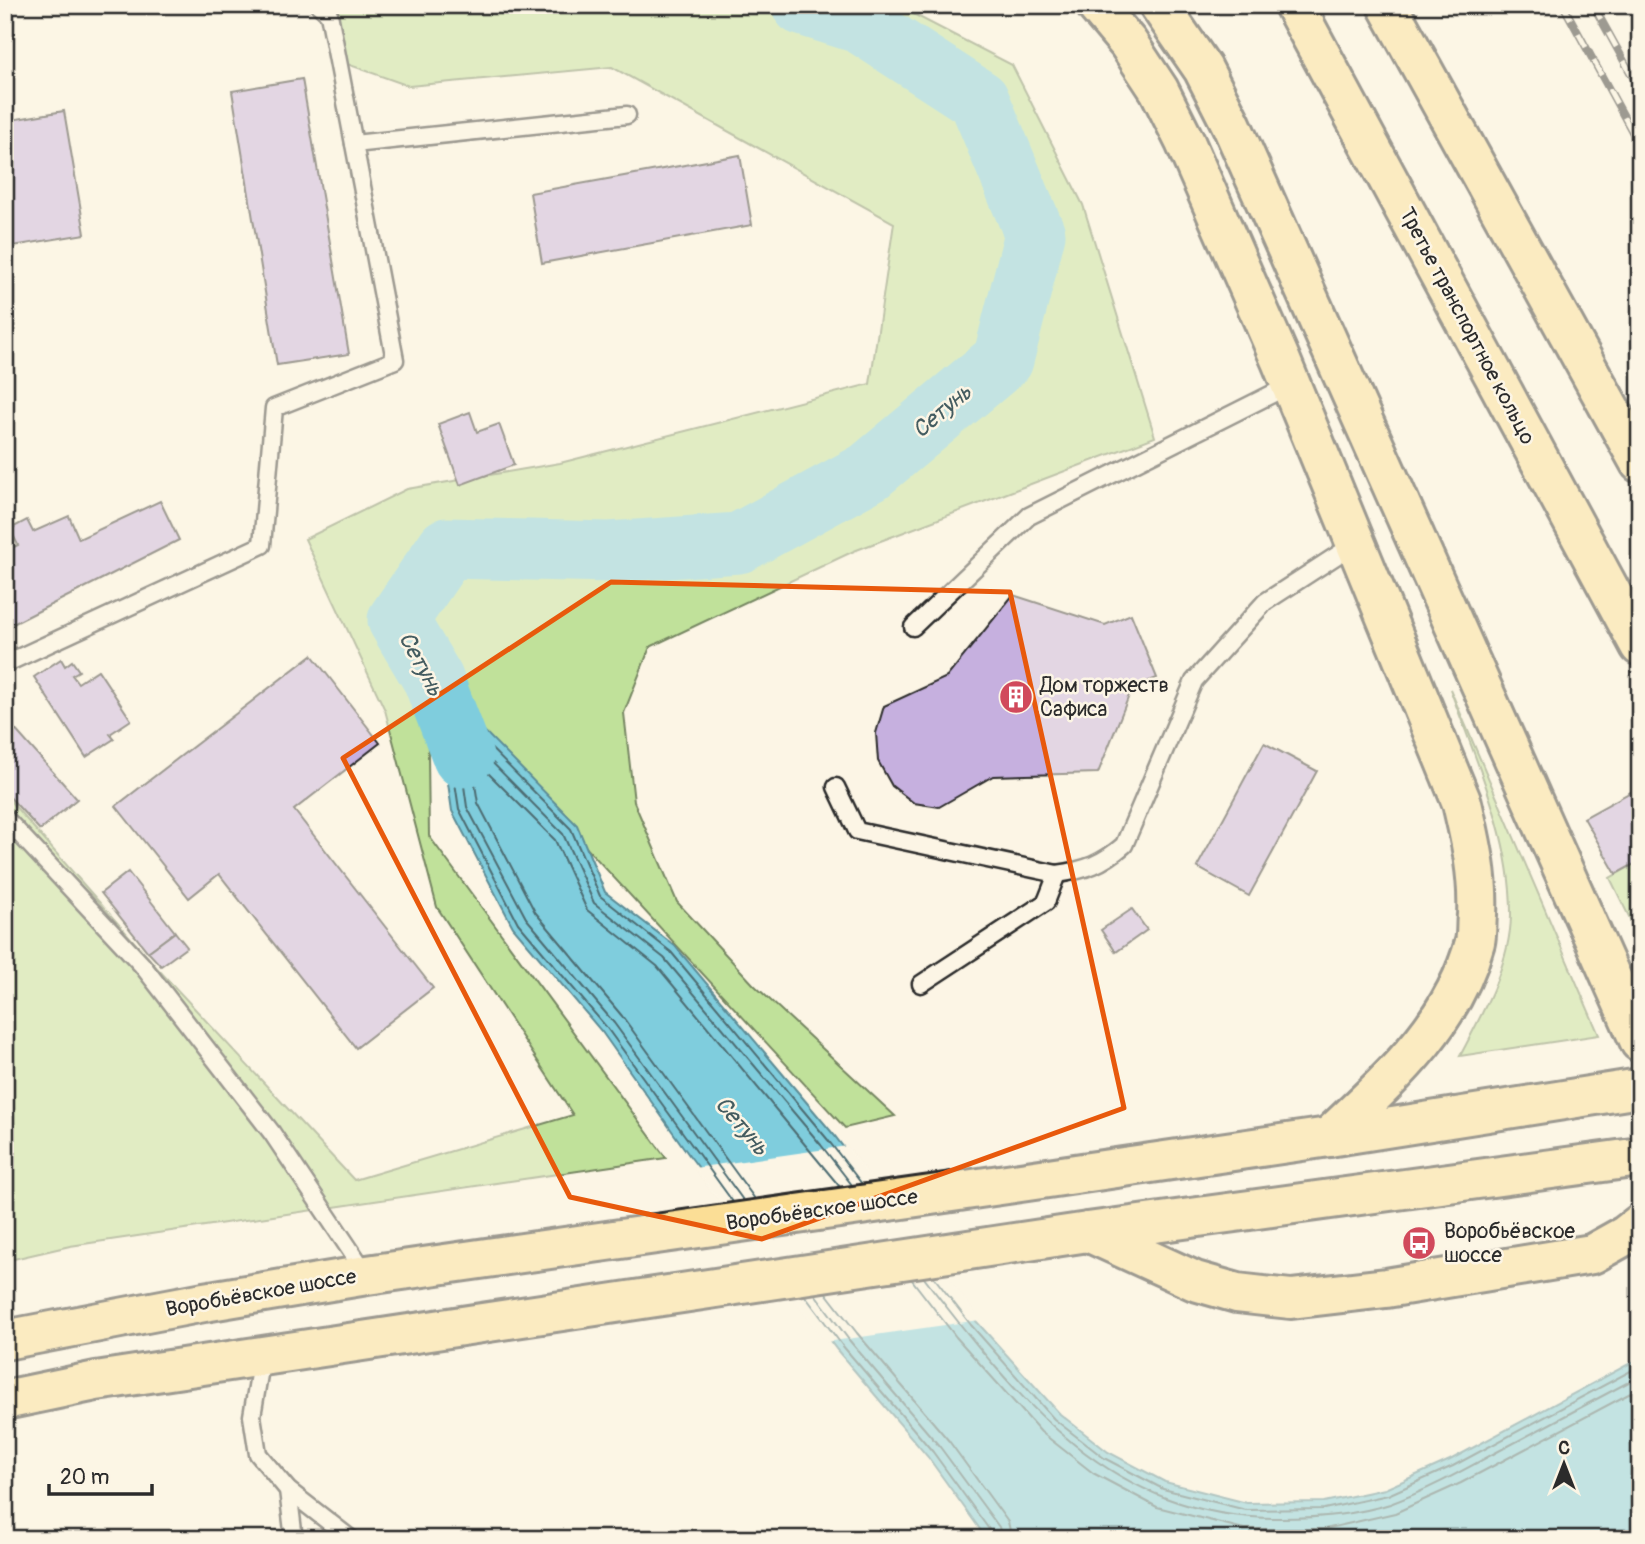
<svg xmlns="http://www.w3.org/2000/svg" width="1645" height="1544" font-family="Pangolin,sans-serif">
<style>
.green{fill:#c0e19a;stroke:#768662;stroke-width:2}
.water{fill:#7fcddd;stroke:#5d8c96;stroke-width:2}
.pier{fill:#fcf5e5}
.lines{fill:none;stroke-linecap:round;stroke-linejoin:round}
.shore{stroke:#4d6c72;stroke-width:2}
.river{stroke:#7fcddd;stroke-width:61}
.building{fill:#c6b0df;stroke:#2b2b2b;stroke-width:2}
.service-casing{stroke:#2b2b2b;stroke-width:21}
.primary-casing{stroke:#2b2b2b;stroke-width:44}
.service{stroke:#fcf5e5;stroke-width:16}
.primary{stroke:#fbde96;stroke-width:38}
.rail-casing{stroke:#2b2b2b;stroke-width:8}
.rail{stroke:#fcf5e5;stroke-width:5;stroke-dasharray:16;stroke-linecap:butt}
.marked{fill:none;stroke:#e8590c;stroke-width:5;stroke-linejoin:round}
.labels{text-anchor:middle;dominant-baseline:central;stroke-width:5;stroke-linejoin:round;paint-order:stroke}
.street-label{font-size:21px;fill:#2b2b2b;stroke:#fcf5e5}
.poi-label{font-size:21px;fill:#2b2b2b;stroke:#fcf5e5;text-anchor:start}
.water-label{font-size:23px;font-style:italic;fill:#445c60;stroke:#fcf5e5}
</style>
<rect width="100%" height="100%" fill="#fcf5e5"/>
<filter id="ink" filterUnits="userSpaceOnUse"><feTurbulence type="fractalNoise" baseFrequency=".0143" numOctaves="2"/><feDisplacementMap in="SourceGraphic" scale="14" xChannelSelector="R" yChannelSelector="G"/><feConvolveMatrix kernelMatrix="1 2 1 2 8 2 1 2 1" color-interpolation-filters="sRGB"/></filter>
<g filter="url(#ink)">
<g class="green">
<path d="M315 5H896L1012 65 1083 205 1155 437 854 551 650 647 624 713 634 802 677 902 754 985 895 1116 845 1128 427 675 429 836 666 1158 70 1246 5 1261V795L157 968 354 1180 573 1115 437 907 385 710 305 539 407 489 560 463 870 384 894 223 612 67 409 86 347 64Z"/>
<path d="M1450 689 1599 1035 1460 1056C1482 1014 1510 965 1511 916 1512 838 1476 761 1450 689Z"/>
<path d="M1640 861V939L1610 878Z"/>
</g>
<path class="water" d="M433 679 577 825 605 892 675 946 834 1135 976 1321 1060 1414 1108 1452 1165 1482 1247 1503 1324 1502 1385 1489 1450 1460 1640 1358V1539H987L928 1457 837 1350 689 1155 602 1032 513 927 452 811Z"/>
<path class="pier" d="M847 1146 980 1320 826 1342 694 1168Z"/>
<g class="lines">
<g class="shore">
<path d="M755 1199 622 1016 535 912 478 803 472 766 474 763H478L555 840 587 910 657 966 840 1187"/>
<path d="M743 1200 614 1023 526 918 467 807 457 736 459 732 463 733 563 834 594 903 664 958 821 1145 852 1185"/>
<path d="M733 1202 607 1028 518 923 459 809 444 710 446 707H450L571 829 600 896 671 952 828 1140 862 1184"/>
<path d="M933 1276 971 1325 1054 1419 1104 1458 1163 1489 1246 1510 1324 1509 1388 1495 1453 1466 1640 1366"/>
<path d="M924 1278C1018 1400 1112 1520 1281 1518 1318 1518 1355 1515 1390 1504 1426 1491 1462 1471 1495 1453 1543 1427 1592 1402 1640 1376"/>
<path d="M912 1280 956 1337 1041 1432 1093 1473 1157 1507 1244 1529H1325L1395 1513 1461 1483 1640 1388"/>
<path d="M826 1293 857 1333 949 1441 1008 1522 1012 1539"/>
<path d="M815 1294 849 1340 940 1447 999 1527 1002 1539"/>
<path d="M805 1296 842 1345 933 1452 991 1532 993 1539"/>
</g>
<path class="river" d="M463 757 433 679 398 620 447 548 609 552 739 543 869 472 1003 360 1035 234 979 100 860 23 802 5"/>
</g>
<g class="building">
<path d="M302 79 349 354 277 365 232 91Z"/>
<path d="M64 111 85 234 7 247 5 121Z"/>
<path d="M740 155 752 225 542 263 530 193Z"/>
<path d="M470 412 477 432 499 424 514 465 460 485 438 424Z"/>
<path d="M160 501 179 540 5 628V551L18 545 10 529 27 520 33 532 69 516 79 539Z"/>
<path d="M1013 595 1105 625 1131 614 1157 678 1132 688 1098 773 993 776 939 807 914 803 892 786 878 761 876 733 884 706 947 677Z"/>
<path d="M5 629 15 648 5 652Z"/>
<path d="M312 655 380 743 294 810 433 988 356 1048 219 874 189 898 116 806Z"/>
<path d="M61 659 65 666 72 661 79 671 72 675 78 683 98 670 131 720 110 734 114 739 86 757 34 677Z"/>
<path d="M5 718 77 799 40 830 5 792Z"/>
<path d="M1264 743 1317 771 1249 896 1197 867Z"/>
<path d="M1640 787V861L1616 874 1584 818Z"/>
<path d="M128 872 175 932 148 952 101 893Z"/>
<path d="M1132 909 1147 930 1116 952 1101 930Z"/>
<path d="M175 932 187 947 161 966 148 952Z"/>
</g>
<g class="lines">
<g class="service-casing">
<g id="service">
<path d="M319 5 329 14 354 144"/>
<path d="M913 627 1029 516 1290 385"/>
<path d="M5 664 262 545 274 408 395 360 354 144 627 115"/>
<path d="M836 787 857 831 1057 874C1086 870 1102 864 1124 845L1194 681 1265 602 1356 543"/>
<path d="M5 818 142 965 272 1133 367 1275"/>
<path d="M921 984 1046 902 1057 874"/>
<path d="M262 1357 252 1416 258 1454 288 1490 351 1539"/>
<path d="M288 1490 294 1539"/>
</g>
</g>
<g class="primary-casing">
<g id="primary">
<path d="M1096 5 1128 43 1159 90 1185 142 1281 361 1462 803C1471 841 1479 876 1477 915 1476 923 1477 933 1475 942 1453 1025 1389 1080 1329 1137"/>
<path d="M1159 5 1203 69 1231 124 1640 1042"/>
<path d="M1294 5 1640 646"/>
<path d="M1387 5 1640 463"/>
<path d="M1088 1232 1195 1281 1237 1293 1291 1299 1386 1288 1592 1254 1626 1235 1640 1224"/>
<path d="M5 1340 204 1302 367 1275 952 1192 1329 1137 1640 1088"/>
<path d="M5 1400 96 1381 1088 1232 1640 1157"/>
</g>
</g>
<use href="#service" class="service"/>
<use href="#primary" class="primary"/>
<g class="rail-casing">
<g id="rail">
<path d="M1563 5 1640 146"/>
<path d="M1593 5 1640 90"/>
</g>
</g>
<use href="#rail" class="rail"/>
</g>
</g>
<path d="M0 0H1645V1544H0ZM611 582 1010 592 1124 1108 762 1239 570 1197 343 758Z" fill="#fcf5e5" fill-opacity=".55" fill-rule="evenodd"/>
<path class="marked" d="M611 582 1010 592 1124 1108 762 1239 570 1197 343 758Z"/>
<defs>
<g id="building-disc" transform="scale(1.75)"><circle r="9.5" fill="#d1495b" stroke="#fcf5e5"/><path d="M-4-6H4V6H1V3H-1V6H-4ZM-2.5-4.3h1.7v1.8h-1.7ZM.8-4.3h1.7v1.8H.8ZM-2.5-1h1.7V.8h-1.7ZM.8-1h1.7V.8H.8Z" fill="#fff"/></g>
<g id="bus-disc" transform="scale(1.75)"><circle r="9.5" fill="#d1495b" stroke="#fcf5e5"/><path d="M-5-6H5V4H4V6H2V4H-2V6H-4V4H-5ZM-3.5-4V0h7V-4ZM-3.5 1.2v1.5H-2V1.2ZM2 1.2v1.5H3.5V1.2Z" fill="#fff"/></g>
</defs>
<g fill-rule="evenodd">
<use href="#building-disc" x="1016" y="697"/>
<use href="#bus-disc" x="1419" y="1243"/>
</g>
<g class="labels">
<g class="street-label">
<text transform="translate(1467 326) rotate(62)">Третье транспортное кольцо</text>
<text transform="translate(822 1210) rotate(-8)">Воробьёвское шоссе</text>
<text transform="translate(261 1293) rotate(-10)">Воробьёвское шоссе</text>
</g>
<g class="poi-label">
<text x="1040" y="685">Дом торжеств<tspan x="1040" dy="24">Сафиса</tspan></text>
<text x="1444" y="1231">Воробьёвское<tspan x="1444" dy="24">шоссе</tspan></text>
</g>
<g class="water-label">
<text transform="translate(942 411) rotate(-40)">Сетунь</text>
<text transform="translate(421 664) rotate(62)">Сетунь</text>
<text transform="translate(742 1126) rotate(50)">Сетунь</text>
</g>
</g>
<rect width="1645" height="1544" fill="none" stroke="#fcf5e5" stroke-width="28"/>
<rect x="14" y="14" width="1617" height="1516" fill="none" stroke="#2b2b2b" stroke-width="2.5" filter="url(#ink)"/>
<g transform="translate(1564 1464)" stroke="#fcf5e5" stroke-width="5" paint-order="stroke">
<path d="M0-5L12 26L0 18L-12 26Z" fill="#2b2b2b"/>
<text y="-10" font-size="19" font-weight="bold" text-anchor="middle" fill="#2b2b2b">С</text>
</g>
<path d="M49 1484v10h103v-10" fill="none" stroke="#2b2b2b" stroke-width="3.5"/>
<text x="60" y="1484" font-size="21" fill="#2b2b2b" stroke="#fcf5e5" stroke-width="5" paint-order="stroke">20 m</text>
</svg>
